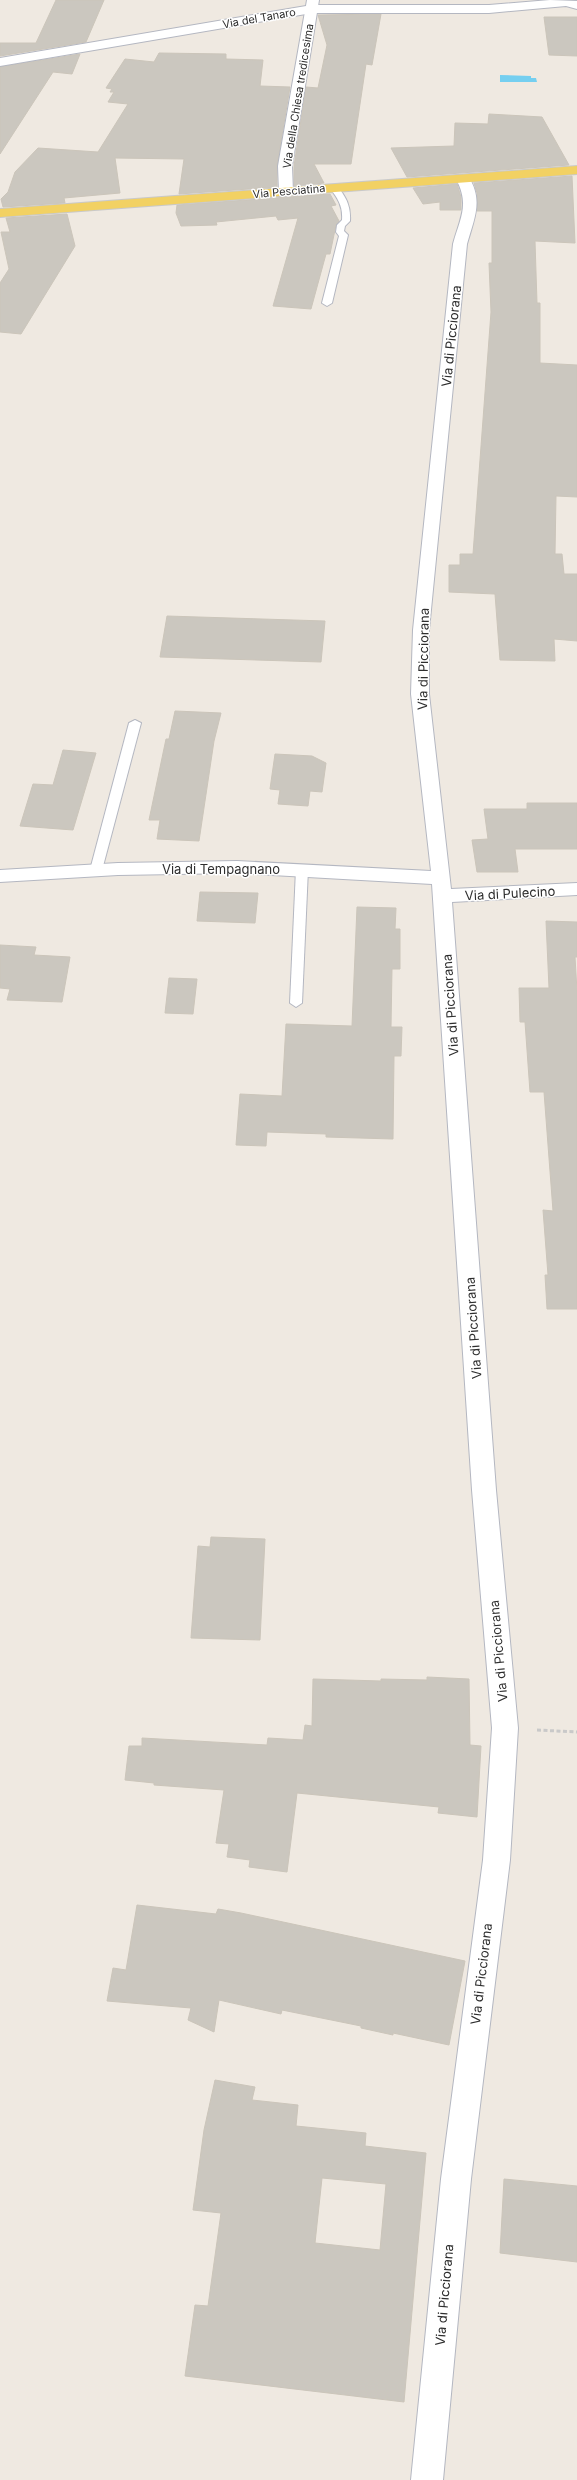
<svg xmlns="http://www.w3.org/2000/svg" width="577" height="2480" font-family="Inter,sans-serif">
<style>
.water{fill:#75cff0}
.building{fill:#cbc7bf;stroke:#cbc5ba;fill-rule:evenodd}
.lines{fill:none;stroke-linecap:round;stroke-linejoin:round}
.service-casing{stroke:#b4b7c1;stroke-width:2}
.minor-casing{stroke:#b4b7c1;stroke-width:2}
.tertiary-casing{stroke:#b4b7c1;stroke-width:2}
.primary-casing{stroke:#c9c9c9;stroke-width:2}
.path{stroke:#c9c9c9;stroke-width:3;stroke-dasharray:4 2.5;stroke-linecap:butt}
.service{fill:#fff;fill-rule:evenodd}
.minor{fill:#fff;fill-rule:evenodd}
.tertiary{fill:#fff;fill-rule:evenodd}
.primary{fill:#f2d163;fill-rule:evenodd}
.labels{text-anchor:middle;dominant-baseline:central;stroke-width:3;stroke-linejoin:round;paint-order:stroke}
.far-street-label{font-size:11px;fill:#2e2e2e;stroke:#fff}
.street-label{font-size:13px;fill:#2e2e2e;stroke:#fff}
</style>
<rect width="100%" height="100%" fill="#efe9e1"/>
<path class="water" d="M500 75 531 76V78H536L537 82H500Z"/>
<g class="building">
<path d="M56 0H104L86 42 0 56V43H36Z"/>
<path d="M381 14 372 65 366 64 351 164H314L324 183 294 186V166L306 87 318 88 327 45 318 15Z"/>
<path d="M544 17H577V56L549 55Z"/>
<path d="M159 53 226 54V59L263 60 260 86 290 87 277 166V187L179 194 184 159 115 158 120 193 64 198 65 203 3 207 1 199 8 192 15 172 38 148 98 152 128 104 108 102 114 92H110L112 89 106 88 125 59 154 62Z"/>
<path d="M80 54 72 74 53 72 0 154V67Z"/>
<path d="M489 114 542 117 569 165 407 177 391 148 454 146 455 123 488 124Z"/>
<path d="M572 176 575 243 535 241 537 303H540V363L577 365V497L556 496 555 554H562L564 574H577V641L554 639 555 661 500 660 495 594 449 592V565H460V554H473L491 312 489 263H492V211H477V193L474 183Z"/>
<path d="M457 184 461 197V210H440V202L423 204 413 188Z"/>
<path d="M330 194 336 205 331 206 339 221 336 225 330 254H326L311 309 273 306 298 218 278 220 276 216 216 222 217 225 181 226 176 213 177 205Z"/>
<path d="M67 214 75 246 21 334 0 332V283L9 269 1 232H10L6 218Z"/>
<path d="M167 616 325 621 321 662 160 657Z"/>
<path d="M175 711 221 713 214 741 199 841 157 839 160 820H149L166 739H169Z"/>
<path d="M63 750 96 753 73 830 20 826 33 784 53 785Z"/>
<path d="M275 754 312 756 326 763 322 792 310 791 308 806 278 804 280 790 270 789Z"/>
<path d="M527 803H577V849H515L518 872H477L472 840 488 839 484 809H527Z"/>
<path d="M200 892 258 893 255 923 197 921Z"/>
<path d="M357 907 396 908 395 929H400V969H392L391 1027H402L401 1056H394L393 1139 326 1137V1134L267 1132 266 1146 236 1145 240 1094 282 1096 286 1024 352 1026Z"/>
<path d="M546 921 577 922V957H575L577 991V1309H547L545 1275H548L543 1210 553 1211 544 1092H530L525 1022H520L519 988H549Z"/>
<path d="M0 945 36 947 34 955 70 957 62 1002 7 1000 10 989 0 988Z"/>
<path d="M169 978 197 979 193 1014 165 1013Z"/>
<path d="M211 1537 265 1539 260 1640 191 1638 198 1546 210 1547Z"/>
<path d="M427 1677 469 1679 470 1745 481 1746 477 1817 438 1813 439 1807 297 1793 287 1872 249 1867 250 1860 227 1857 229 1844 216 1843 224 1790 154 1785V1783L125 1780 129 1746H142V1738L267 1745 268 1738 303 1740 305 1725 312 1726 313 1679 381 1681V1679L427 1680Z"/>
<path d="M137 1905 216 1914 218 1909 241 1913 465 1961 449 2045 393 2033V2035L361 2028V2026L282 2010 281 2014 219 2000 214 2032 188 2020 191 2008 107 2001 113 1968 126 1970Z"/>
<path d="M215 2080 255 2087 252 2100 298 2105 296 2126 366 2133 365 2146 426 2153 404 2402 185 2376 195 2305 208 2306 221 2213 193 2210 204 2130ZM322 2178 386 2184 380 2250 315 2243Z"/>
<path d="M504 2179 577 2186V2262L500 2253Z"/>
</g>
<g class="lines">
<g class="service-casing">
<g id="service">
<path d="M331 186H337C346 197 351 206 350 221L345 226 344 231 348 235 332 303 327 306 322 303 339 236 336 232 337 225 342 220C343 206 338 199 330 188Z"/>
<path d="M135 720 141 723 102 870 96 874 92 873 90 870 129 723Z"/>
<path d="M302 865 308 869 302 1003 296 1007 290 1003 296 869Z"/>
</g>
</g>
<g class="minor-casing">
<g id="minor">
<path d="M550 0 577 1V9L566 6 489 13H312L0 66V58L312 5H489Z"/>
<path d="M463 175 468 176C484 200 474 219 467 244L429 630V694L451 889 577 883V895L452 902 496 1490 518 1728 510 1860 471 2179 443 2480H411L441 2179 483 1860 492 1728 472 1490 432 884 237 873 118 875 0 882V870L118 863 237 861 431 871 411 694 413 630 453 244C460 218 470 205 456 179Z"/>
</g>
</g>
<g class="tertiary-casing">
<path id="tertiary" d="M307 0H319L292 166 293 192 286 196 279 192 278 166Z"/>
</g>
<g class="primary-casing">
<path id="primary" d="M577 166V174L0 217V209Z"/>
</g>
<path class="path" d="M537 1730 577 1732"/>
<use href="#service" class="service"/>
<use href="#minor" class="minor"/>
<use href="#tertiary" class="tertiary"/>
<use href="#primary" class="primary"/>
</g>
<g class="labels">
<g class="far-street-label">
<text transform="translate(259 18) rotate(-10)">Via del Tanaro</text>
<text transform="translate(298 96) rotate(-81)">Via della Chiesa tredicesima</text>
<text transform="translate(289 191) rotate(-5)">Via Pesciatina</text>
</g>
<g class="street-label">
<text transform="translate(451 336) rotate(-84)">Via di Picciorana</text>
<text transform="translate(423 659) rotate(-89)">Via di Picciorana</text>
<text x="221" y="869">Via di Tempagnano</text>
<text transform="translate(510 893) rotate(-3)">Via di Pulecino</text>
<text transform="translate(450 1005) rotate(-94)">Via di Picciorana</text>
<text transform="translate(473 1328) rotate(-94)">Via di Picciorana</text>
<text transform="translate(498 1651) rotate(-95)">Via di Picciorana</text>
<text transform="translate(481 1974) rotate(-83)">Via di Picciorana</text>
<text transform="translate(444 2295) rotate(-85)">Via di Picciorana</text>
</g>
</g>
</svg>
